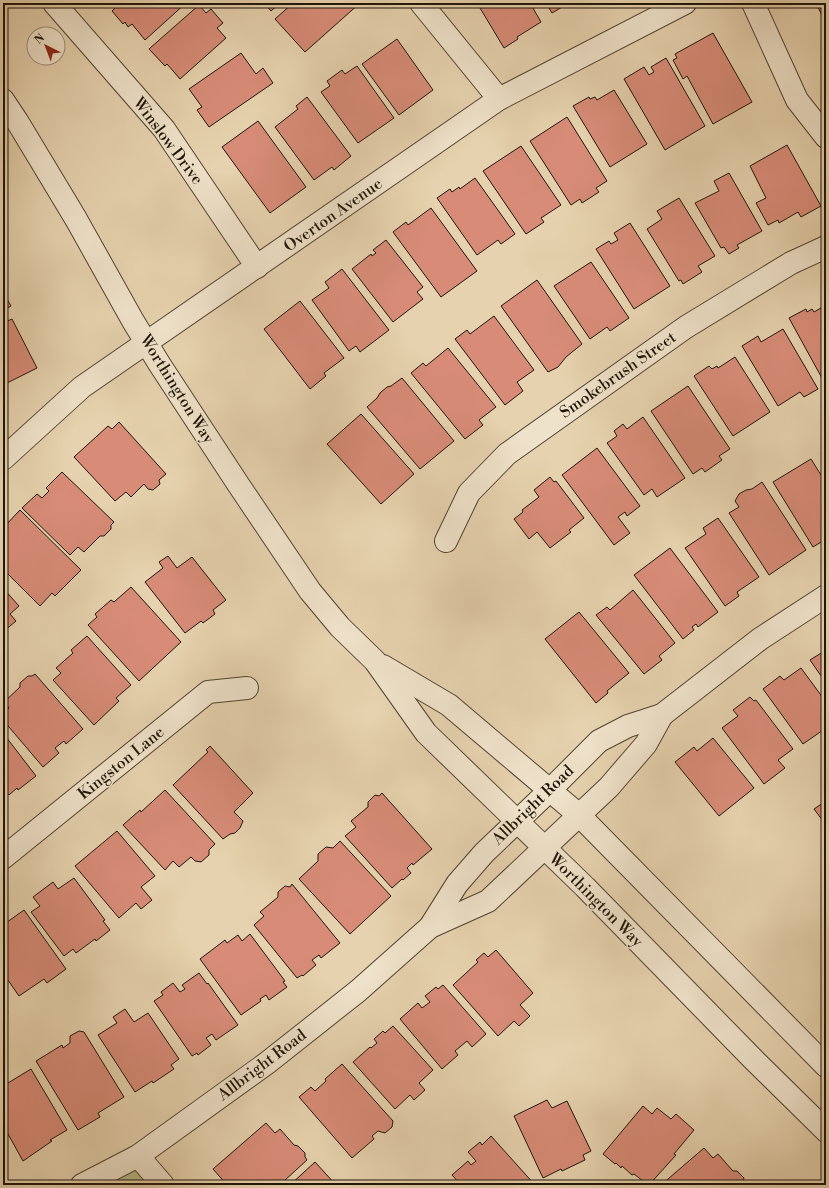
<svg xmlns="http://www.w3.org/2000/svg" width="829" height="1188" font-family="'Libre Bodoni',serif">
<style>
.green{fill:#b7bb89;stroke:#6b6848}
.building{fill:#d88c78;stroke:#1f1508}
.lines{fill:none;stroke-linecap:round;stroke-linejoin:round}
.minor-casing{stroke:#514432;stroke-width:24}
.minor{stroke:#efe2ca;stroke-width:22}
.labels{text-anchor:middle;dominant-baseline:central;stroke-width:3;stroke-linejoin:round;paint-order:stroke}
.street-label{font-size:16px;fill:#1f1508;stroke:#efe2ca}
</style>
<rect width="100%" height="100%" fill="#e6d2ae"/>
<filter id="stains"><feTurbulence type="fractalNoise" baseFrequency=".005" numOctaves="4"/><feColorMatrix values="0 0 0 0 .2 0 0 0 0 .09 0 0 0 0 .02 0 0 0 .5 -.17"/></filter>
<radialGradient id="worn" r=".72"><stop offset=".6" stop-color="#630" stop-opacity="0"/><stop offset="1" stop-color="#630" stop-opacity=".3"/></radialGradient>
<path class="green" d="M138 1156 163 1185H82Z"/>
<g class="building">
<path d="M120 3H186L145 40 132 24 128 27 125 22 123 24 112 11Z"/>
<path d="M264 3H280L271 11Z"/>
<path d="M293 3H360L305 52 275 19Z"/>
<path d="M477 3H530L541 22 517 37 518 39 504 48Z"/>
<path d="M546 3H569L552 13Z"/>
<path d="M816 3H826V24Z"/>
<path d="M199 5 206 13 211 9 223 23 217 28 226 38 180 79 167 64 165 66 149 49Z"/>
<path d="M713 33 752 102 713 124 687 76 683 79 673 60 677 58 675 54Z"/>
<path d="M397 39 433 90 399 115 362 64Z"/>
<path d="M241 53 256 74 263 68 273 83 209 127 197 110 202 107 189 89Z"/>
<path d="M666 58 705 126 665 150 624 79 644 67 649 75 654 72 651 67Z"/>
<path d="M357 66 394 118 358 143 321 92 330 86 327 81 342 70 345 74Z"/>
<path d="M614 90 647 144 610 167 573 106 589 97 590 99 595 97 597 100Z"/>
<path d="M307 97 351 156 334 170 332 167 314 180 275 127 298 109 296 106Z"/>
<path d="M567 117 607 181 596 188 599 192 582 203 580 199 571 205 530 141Z"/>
<path d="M258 121 306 187 270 213 222 147Z"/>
<path d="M787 145 821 206 801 217 798 212 779 223 778 220 768 225 756 203 766 198 750 166Z"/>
<path d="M521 146 561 205 541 218 544 222 526 234 483 171Z"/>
<path d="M729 173 762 231 737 245 739 248 729 254 724 247 721 248 695 203 719 191 714 181Z"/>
<path d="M475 178 515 234 501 244 498 240 477 255 437 198 450 189 452 192 459 187 460 189Z"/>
<path d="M679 198 715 256 698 266 702 272 683 284 681 280 679 281 647 229 662 219 657 211Z"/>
<path d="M431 208 477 271 441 297 393 232 406 222 408 225Z"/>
<path d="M630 223 670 286 634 309 596 249 609 241 611 244 618 240 614 233Z"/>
<path d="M386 240 423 287 417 292 423 299 393 322 352 269 371 254 372 256 376 253 373 250Z"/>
<path d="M591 262 629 318 610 331 607 327 590 339 554 286Z"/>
<path d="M342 269 389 330 360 352 356 346 349 351 312 300 329 288 325 282Z"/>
<path d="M537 280 582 344 566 357 558 367 548 372 501 306Z"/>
<path d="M3 292 11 306 3 311Z"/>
<path d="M300 301 344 358 324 373 326 376 310 389 264 329Z"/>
<path d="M826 305V379L823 380 789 318 806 309 807 312 812 309 814 312Z"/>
<path d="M494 316 534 370 517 382 523 391 505 405 455 339 467 330 470 334Z"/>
<path d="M12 319 37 368 3 385V323Z"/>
<path d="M783 329 818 389 804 397 800 392 778 406 742 346 758 336 761 342Z"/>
<path d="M448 348 496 407 479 420 483 425 465 439 411 373 423 363 426 366Z"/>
<path d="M735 357 770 412 733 436 694 376 709 366 712 369 717 366 718 368Z"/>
<path d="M402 378 454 441 420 469 367 407 377 398 380 393 387 387 391 386Z"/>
<path d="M688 386 730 449 719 456 722 460 705 472 702 468 693 474 651 411Z"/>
<path d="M361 414 414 474 381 504 327 444Z"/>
<path d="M643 417 685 478 657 497 652 489 644 495 607 443 617 436 614 431 623 424 627 429Z"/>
<path d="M119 422 166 474 159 480 160 484 153 490 148 489 144 484 131 497 126 492 115 501 74 457 108 426 112 429Z"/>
<path d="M597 448 640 506 627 516 625 512 618 517 630 533 614 545 562 475Z"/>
<path d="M826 450V461L821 453Z"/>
<path d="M811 459 826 483V539L813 547 773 482Z"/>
<path d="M62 472 114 522 111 525V529L104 536H100L84 552 78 547 70 555 22 508 37 494 42 498 49 491 46 488Z"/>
<path d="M550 477 554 482 556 481 584 518 569 530 571 532 550 548 537 532 529 539 514 519 523 512 522 510 539 497 534 490Z"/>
<path d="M762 482 806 550 769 575 729 513 739 507 735 501 739 494 746 490 752 489Z"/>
<path d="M20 510 81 570 55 596 52 593 40 606 3 569V528Z"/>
<path d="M718 518 759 577 737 592 739 596 725 606 685 548 706 534 703 528Z"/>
<path d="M670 548 718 612 698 627 696 624 692 627 694 630 683 639 634 575Z"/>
<path d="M168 556 177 568 192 557 226 600 213 610 215 614 203 623 201 621 185 633 145 582 163 568 159 562Z"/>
<path d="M131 587 181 642 139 681 88 625 97 617 95 614 111 600 114 602Z"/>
<path d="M3 588 19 606 10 614 16 621 3 632Z"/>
<path d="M633 590 675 643 659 656 662 660 644 674 596 615 607 607 610 610Z"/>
<path d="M579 612 629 673 607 691 608 693 596 703 545 639Z"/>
<path d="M87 636 131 685 116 698 119 701 94 725 53 680 61 673 56 668 73 653 71 650Z"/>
<path d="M826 650V683L810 660Z"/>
<path d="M801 668 826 702V728L803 744 763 689 780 676 784 680Z"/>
<path d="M35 674 83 729 66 744 64 741 55 748 59 753 43 767 3 720V713L9 708 4 702 20 687V683L28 676H32Z"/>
<path d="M750 697 754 701 756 700 793 749 778 760 785 768 764 784 722 728 738 716 733 710Z"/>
<path d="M3 733 36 776 18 790 17 788 9 795 7 793 3 796Z"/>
<path d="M713 738 754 788 719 816 675 762 694 747 697 751Z"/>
<path d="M210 746 253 793 234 812 243 821 240 828 235 833 230 834 223 839 173 785 208 752 206 750Z"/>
<path d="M165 790 215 844 209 850V855L201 862 195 861 191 857 179 867 173 861 165 870 123 825 140 810 141 812Z"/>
<path d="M382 793 432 849 413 865 412 863 407 868 411 873 403 880 402 879 392 888 345 836 356 827 351 821 368 807V802L375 795 379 796Z"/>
<path d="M826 801V825L814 809Z"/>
<path d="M117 831 155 876 141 887 152 900 141 909 136 903 119 918 75 866Z"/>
<path d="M340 841 391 896 350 934 299 879 318 861V854L326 847 333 848Z"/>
<path d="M74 878 105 920 103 921 110 930 96 941 95 939 76 953 73 949 64 956 31 912 40 906 33 897 53 882 58 889Z"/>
<path d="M292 884 340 943 321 958 319 955 312 960 316 965 303 976 302 975 297 978 254 925 264 916 260 912 278 897V892L285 886 290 887Z"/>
<path d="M24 910 66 969 47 983 44 979 19 996 3 973V925Z"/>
<path d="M250 934 285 981 283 982 287 987 269 1000 266 995 260 999 261 1001 241 1015 200 959 225 940 227 943 238 935 242 941Z"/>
<path d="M496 950 533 993 520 1005 530 1016 519 1026 514 1021 498 1036 453 985 478 962 476 960 484 953 488 957Z"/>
<path d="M199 973 207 984 208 983 238 1025 216 1040 212 1034 206 1038 211 1045 198 1055 197 1053 192 1056 154 1001 163 995 161 992 173 983 180 992 185 989 182 985Z"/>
<path d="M443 985 486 1034 472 1047 467 1041 455 1051 458 1055 442 1069 400 1019 418 1003 422 1008 430 1002 425 996 436 987 438 989Z"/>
<path d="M3 1005 8 1013 3 1016Z"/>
<path d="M125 1009 134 1022 148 1013 179 1059 171 1065 174 1069 153 1083 152 1081 135 1092 98 1035 117 1023 113 1017Z"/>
<path d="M393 1026 433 1070 419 1083 425 1090 414 1100 410 1095 395 1109 353 1062 370 1047 371 1048 377 1043 374 1039 383 1031 385 1033Z"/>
<path d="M79 1031 84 1032 124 1097 98 1113 100 1117 78 1130 36 1061 62 1045 63 1048 70 1043V1036Z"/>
<path d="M342 1064 393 1121 392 1127 385 1133 378 1131 372 1136 374 1139 352 1158 299 1097 311 1087 315 1091 326 1081 325 1079Z"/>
<path d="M31 1069 67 1130 50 1140 52 1141 23 1161 3 1125V1086Z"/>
<path d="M547 1100 552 1108 567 1101 591 1151 583 1155 585 1160 562 1171 561 1169 543 1178 514 1116Z"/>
<path d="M643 1106 652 1114 657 1108 671 1119 676 1114 694 1130 674 1154 676 1155 649 1185H648L634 1174 632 1175 622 1166 621 1168 616 1163 615 1164 603 1154Z"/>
<path d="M266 1123 275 1133 280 1129 294 1145 298 1146 305 1153V1157L307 1160 284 1181 285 1182 282 1185H237L235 1183 233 1185H227L213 1169Z"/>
<path d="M491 1136 535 1185H461L452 1175 468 1161 471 1165 476 1161 468 1152 480 1142 482 1145Z"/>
<path d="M704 1148 713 1158 718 1154 733 1171H737L744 1178 743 1182 745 1185H661Z"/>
<path d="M315 1162 336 1185H290Z"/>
</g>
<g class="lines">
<g class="minor-casing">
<g id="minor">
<path d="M54 3 164 129 257 267"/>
<path d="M421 3 499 99"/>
<path d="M753 3 797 100 826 137"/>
<path d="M3 100 17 121 76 219 133 321 160 365 238 484 310 591 340 627 375 661 426 733 585 887 753 1059 826 1131"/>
<path d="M3 459 82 387 499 99 685 3"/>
<path d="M446 541 469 493 507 454 686 327 791 263 826 247"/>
<path d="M383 666 449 705 579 815 826 1066"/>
<path d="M3 858 208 692 247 688"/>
<path d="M430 927 488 901 609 787 646 744 662 715"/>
<path d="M138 1156 163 1185"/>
<path d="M82 1185 138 1156 267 1063 358 991 430 927 457 884 484 853 550 790 599 741 628 726 662 715 760 639 826 596"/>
</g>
</g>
<use href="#minor" class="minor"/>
</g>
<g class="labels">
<g class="street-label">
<text transform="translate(168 141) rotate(53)">Winslow Drive</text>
<text transform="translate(333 215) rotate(-35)">Overton Avenue</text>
<text transform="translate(618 375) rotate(-35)">Smokebrush Street</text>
<text transform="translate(177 389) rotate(58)">Worthington Way</text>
<text transform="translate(121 763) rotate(-39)">Kingston Lane</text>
<text transform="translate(533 805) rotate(-44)">Allbright Road</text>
<text transform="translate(596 900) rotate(45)">Worthington Way</text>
<text transform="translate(262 1065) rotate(-37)">Allbright Road</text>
</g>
</g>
<rect width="829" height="1188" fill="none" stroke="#e6d2ae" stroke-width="16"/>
<rect x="4" y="4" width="821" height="1180" fill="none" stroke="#1f1508" stroke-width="2"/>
<rect x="8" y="8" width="813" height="1172" fill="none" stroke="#1f1508"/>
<g transform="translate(46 46) rotate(318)"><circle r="19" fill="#efe2ca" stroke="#9c907c"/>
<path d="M0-3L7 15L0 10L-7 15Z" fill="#8f2418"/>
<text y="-6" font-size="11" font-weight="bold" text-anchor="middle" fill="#1f1508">N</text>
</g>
<rect width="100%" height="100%" filter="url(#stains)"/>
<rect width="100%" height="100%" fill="url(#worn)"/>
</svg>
